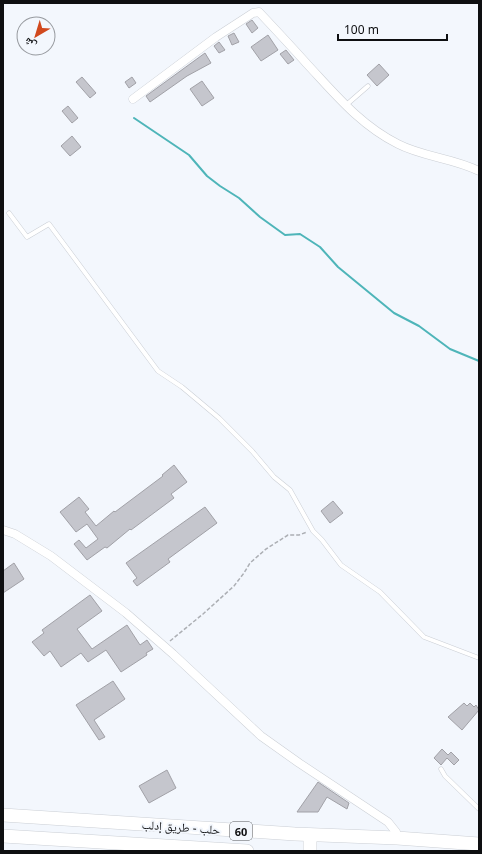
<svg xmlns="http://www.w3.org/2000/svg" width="482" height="854" font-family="'Noto Sans','Noto Naskh Arabic',sans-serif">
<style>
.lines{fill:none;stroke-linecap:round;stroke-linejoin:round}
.stream{stroke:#4eb5b9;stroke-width:2}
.building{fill:#c5c6cd;stroke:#a1a1a7}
.lane-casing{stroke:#cbcfd5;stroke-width:5}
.street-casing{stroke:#cbcfd5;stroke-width:9}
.primary-casing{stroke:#cbcfd5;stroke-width:14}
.path{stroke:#acafb4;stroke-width:1.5;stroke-dasharray:4 2;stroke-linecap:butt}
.lane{stroke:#fff;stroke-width:4}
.street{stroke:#fff;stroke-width:8}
.primary{stroke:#fff;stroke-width:13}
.labels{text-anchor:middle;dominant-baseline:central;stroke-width:4;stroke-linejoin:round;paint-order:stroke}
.shield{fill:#f3f7fd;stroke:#535558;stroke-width:1}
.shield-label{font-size:11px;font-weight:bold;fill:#0e0f11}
.street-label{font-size:12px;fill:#0e0f11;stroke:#f3f7fd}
</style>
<rect width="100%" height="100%" fill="#f3f7fd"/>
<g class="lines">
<path class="stream" d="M134 118 189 155 207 176 220 186 239 198 260 217 285 235 300 234 320 247 338 267 394 313 419 326 450 349 479 361"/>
</g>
<g class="building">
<path d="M252 20 258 28 252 33 246 24Z"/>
<path d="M234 33 239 42 232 45 228 36Z"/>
<path d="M268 35 278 50 261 61 251 47Z"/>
<path d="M219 42 225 50 219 53 214 46Z"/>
<path d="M286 50 294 60 288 64 280 54Z"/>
<path d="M205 53 211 63 187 76 150 102 146 96Z"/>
<path d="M379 64 389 75 377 86 367 75Z"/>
<path d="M82 77 96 93 90 98 76 82Z"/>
<path d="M132 77 136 83 129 88 125 82Z"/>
<path d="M202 81 214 98 202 106 190 89Z"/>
<path d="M68 106 78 118 72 123 62 111Z"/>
<path d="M72 136 81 147 70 156 61 146Z"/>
<path d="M174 465 187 482 171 494 174 498 131 530 130 529 107 548 105 547 87 560 74 544 79 540 86 548 98 539 87 524 76 532 60 512 79 497 89 509 85 512 96 526 114 511 115 512 163 476 162 475Z"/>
<path d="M333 501 343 513 330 523 321 511Z"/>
<path d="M205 507 217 523 168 559 170 562 137 586 133 581 137 578 126 563Z"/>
<path d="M14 563 24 579 3 593V571Z"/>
<path d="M90 595 102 611 77 629 92 649 127 625 140 645 147 640 153 649 146 653 147 655 121 672 106 650 88 662 81 653 61 667 50 651 44 656 32 642 44 633 42 630Z"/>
<path d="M113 681 125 699 94 720 105 737 99 740 76 705Z"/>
<path d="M464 703 467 706 470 703 474 707 476 705 479 710 462 730 448 717Z"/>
<path d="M442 749 448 755 451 752 459 760 454 765 447 758 441 765 434 758Z"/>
<path d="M167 770 176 788 149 803 139 786Z"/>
<path d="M318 782 349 803 347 809 327 797 318 812H297Z"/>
</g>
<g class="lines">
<g class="lane-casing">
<g id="lane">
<path d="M345 106 368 86"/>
<path d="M9 213 27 237 49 224 158 371 182 387 219 418 252 451 274 477 290 490 313 531 322 540 341 565 380 592 424 637 479 658"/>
<path d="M441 769 445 776 479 809"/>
</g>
</g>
<g class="street-casing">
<g id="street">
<path d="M133 99 216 37 253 13 259 12C275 29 291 46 307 64 335 94 360 125 398 144 423 157 453 158 479 171"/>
<path d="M3 530 15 534 51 556 126 613 173 654 261 736 299 763 388 822 396 832 397 838"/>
</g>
</g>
<g class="primary-casing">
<g id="primary">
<path d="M3 815 295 834 397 838 479 844"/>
<path d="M310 835V851"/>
<path d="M3 836 247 851"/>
</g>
</g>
<path class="path" d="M170 641 203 614 234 586 244 573 250 563 266 549 288 535H299L307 532"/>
<use href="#lane" class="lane"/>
<use href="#street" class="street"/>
<use href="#primary" class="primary"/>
</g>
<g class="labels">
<rect class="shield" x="230" y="822" width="22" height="18" rx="3"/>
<g class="shield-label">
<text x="241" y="831">60</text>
</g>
<g class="street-label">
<text transform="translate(181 827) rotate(4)">حلب - طريق إدلب</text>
</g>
</g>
<rect width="482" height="854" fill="none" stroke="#0e0f11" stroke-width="8"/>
<g transform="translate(36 36) rotate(218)"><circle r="19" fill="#f3f7fd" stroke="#979a9f"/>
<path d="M0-3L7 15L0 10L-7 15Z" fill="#d1491e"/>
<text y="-6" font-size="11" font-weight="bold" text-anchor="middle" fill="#0e0f11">ش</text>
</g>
<path d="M338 34v6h109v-6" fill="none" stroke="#0e0f11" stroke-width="2"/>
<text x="344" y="34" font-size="12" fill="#0e0f11" stroke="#f3f7fd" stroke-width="3" paint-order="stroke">100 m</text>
</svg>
